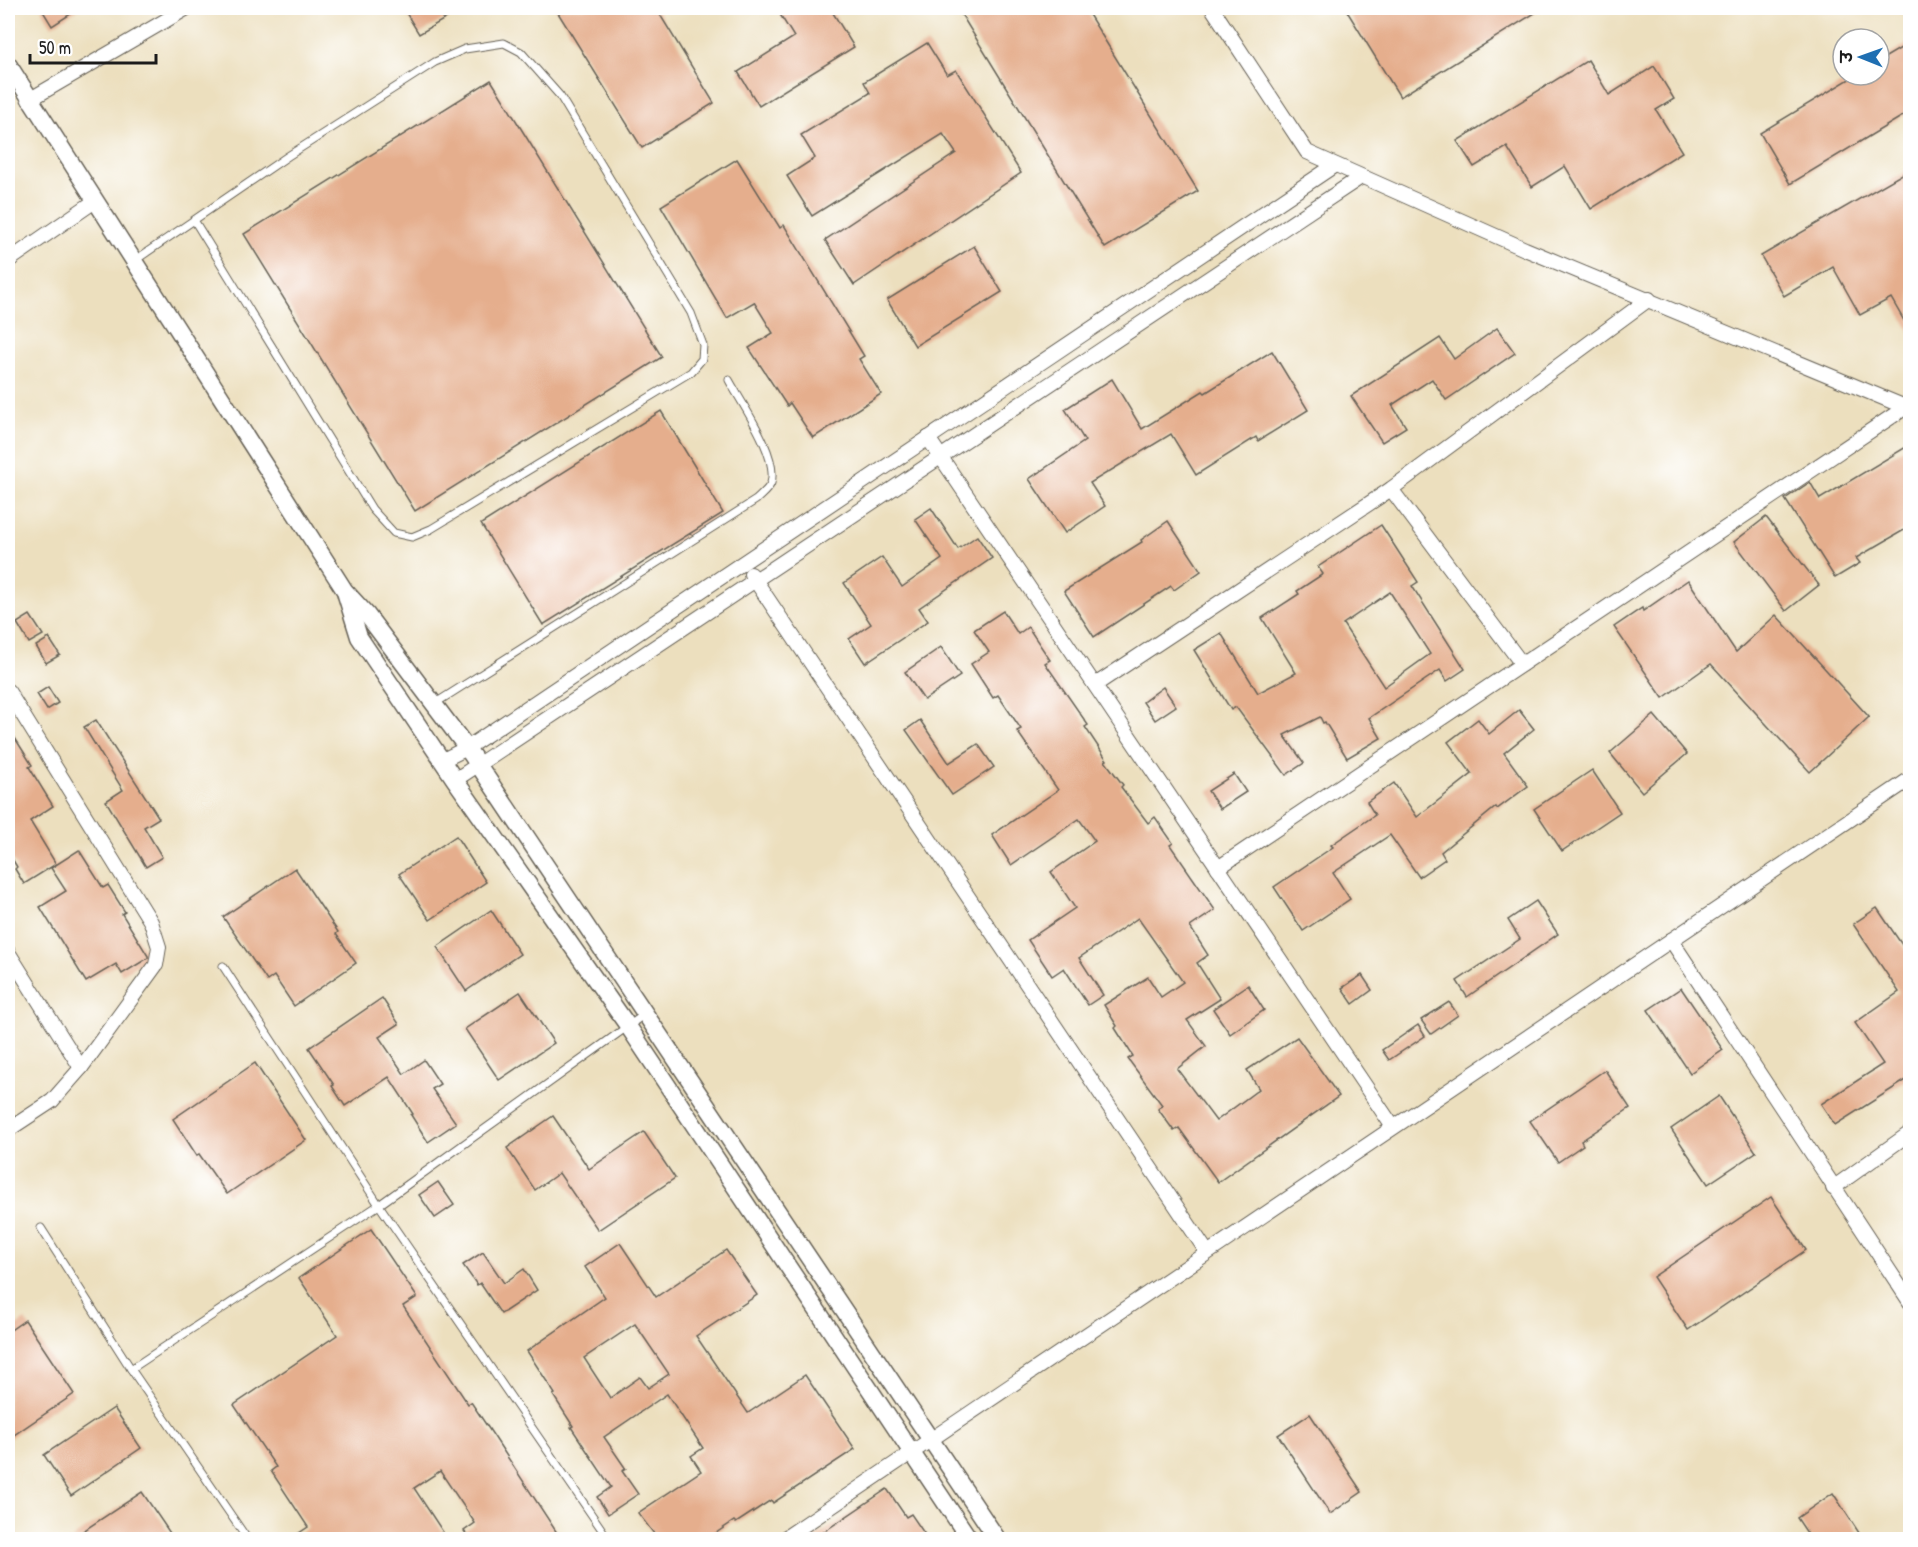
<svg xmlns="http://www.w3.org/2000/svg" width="1918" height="1547" font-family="'Patrick Hand','Playpen Sans Deva',sans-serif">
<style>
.building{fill:#e5ae8d;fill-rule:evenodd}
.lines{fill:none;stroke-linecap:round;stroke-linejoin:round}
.service-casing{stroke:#656055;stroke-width:9}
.minor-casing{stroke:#656055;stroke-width:16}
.tertiary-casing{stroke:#656055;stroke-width:19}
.service{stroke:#fff;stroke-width:7}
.minor{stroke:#fff;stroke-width:14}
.tertiary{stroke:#fff;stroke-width:16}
</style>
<rect width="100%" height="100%" fill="#fff"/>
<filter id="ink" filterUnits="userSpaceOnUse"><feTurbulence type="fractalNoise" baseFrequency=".0167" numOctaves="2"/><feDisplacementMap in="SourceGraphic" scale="12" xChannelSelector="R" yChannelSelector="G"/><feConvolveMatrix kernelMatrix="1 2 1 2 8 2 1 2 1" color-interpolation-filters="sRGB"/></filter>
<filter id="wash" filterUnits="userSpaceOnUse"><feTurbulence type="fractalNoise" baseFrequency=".008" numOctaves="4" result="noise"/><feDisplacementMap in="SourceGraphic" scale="24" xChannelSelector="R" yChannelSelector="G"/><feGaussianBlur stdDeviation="1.35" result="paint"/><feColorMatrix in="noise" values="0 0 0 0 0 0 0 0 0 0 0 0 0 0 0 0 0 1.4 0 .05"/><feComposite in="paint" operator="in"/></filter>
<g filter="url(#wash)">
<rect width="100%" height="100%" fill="#ecdfbe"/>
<g id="blocks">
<g class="building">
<path d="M41 8H80L52 26Z"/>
<path d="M403 8H464L419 34Z"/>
<path d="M555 8H656L714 103 642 148Z"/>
<path d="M776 8H830L854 47 759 106 738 72 794 37Z"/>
<path d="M971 8H1085L1198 191 1105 248 961 14Z"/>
<path d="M1345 8H1543L1400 97Z"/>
<path d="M1911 42V111L1790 184 1760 133 1856 75H1879V61Z"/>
<path d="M927 43 947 75 956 70 1021 173 854 285 825 240 956 153 943 134 812 216 787 176 815 158 801 135 870 93 864 82Z"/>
<path d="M1588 60 1609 95 1654 66 1674 99 1656 110 1682 152 1591 209 1565 166 1532 187 1507 147 1474 167 1457 141Z"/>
<path d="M491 80 662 357 415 511 244 234Z"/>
<path d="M737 159 780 228 784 225 864 356 859 359 881 394 813 438 790 403 787 406 749 348 773 333 754 302 727 318 661 206Z"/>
<path d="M1911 169V333L1891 298 1860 315 1833 267 1784 296 1761 256Z"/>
<path d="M974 246 1002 292 915 346 887 300Z"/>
<path d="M1497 328 1515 353 1446 400 1432 379 1392 405 1406 427 1382 442 1351 396 1440 338 1454 359Z"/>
<path d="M1272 351 1308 410 1258 441 1256 437 1196 475 1171 434 1090 483 1105 506 1065 533 1029 479 1085 441 1065 409 1112 379 1142 429 1203 391 1205 393Z"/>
<path d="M661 411 723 513 543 625 481 524Z"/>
<path d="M1911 444V526L1856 558 1860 563 1835 578 1785 499 1810 482 1820 499Z"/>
<path d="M931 508 958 549 977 536 992 558 919 608 928 621 865 663 849 639 871 624 844 583 882 557 902 587 942 559 915 519Z"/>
<path d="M1766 517 1819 585 1786 611 1734 542Z"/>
<path d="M1168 521 1201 571 1174 590 1171 586 1094 637 1064 591 1142 542 1141 540Z"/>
<path d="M1381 525 1418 582 1412 586 1465 669 1447 681 1440 670 1369 718 1381 738 1347 758 1325 722 1323 723 1320 717 1284 735 1304 763 1286 775 1236 707 1231 710 1194 650 1221 633 1258 693 1296 673 1262 618 1299 594 1297 591 1323 574 1318 567ZM1390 592 1430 654 1384 687 1343 624Z"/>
<path d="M1688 580 1736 652 1776 615 1869 717 1810 772 1711 664 1663 698 1614 627 1642 608 1643 611Z"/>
<path d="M1003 611 1018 634 1028 627 1050 660 1045 663 1088 725 1085 727 1107 760 1105 761 1123 785 1121 787 1148 823 1155 817 1173 843 1170 845 1215 910 1190 927 1208 955 1197 963 1220 999 1187 1020 1206 1046 1177 1069 1216 1121 1259 1089 1247 1070 1297 1037 1339 1096 1218 1182 1179 1128 1174 1131 1158 1109 1162 1105 1128 1059 1133 1056 1115 1028 1117 1026 1104 1005 1148 977 1161 997 1183 982 1138 918 1079 958 1103 995 1088 1005 1064 968 1052 976 1028 940 1075 908 1051 872 1095 841 1079 819 1011 865 992 835 1058 790 1017 731 1021 729 998 695 993 698 971 664 989 652 974 630Z"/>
<path d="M30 615 43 635 29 643 17 623Z"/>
<path d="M49 638 60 655 46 663 36 646Z"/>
<path d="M941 647 960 676 924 700 905 672Z"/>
<path d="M48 687 58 703 47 710 37 694Z"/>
<path d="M1163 687 1176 706 1155 720 1143 702Z"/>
<path d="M1519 710 1534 729 1504 753 1528 786 1497 809 1496 807 1441 852 1445 859 1419 877 1390 835 1333 873 1350 899 1303 931 1274 887 1333 847 1331 845 1375 815 1367 802 1394 783 1417 817 1472 774 1448 742 1478 719 1489 734Z"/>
<path d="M1654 715 1687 754 1642 792 1610 753Z"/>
<path d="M96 720 159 818 144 827 162 857 146 867 106 801 123 790 84 727Z"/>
<path d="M920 720 949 763 978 744 994 767 952 795 906 730Z"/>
<path d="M8 727 32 765 29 767 53 806 30 821 56 864 24 884 15 869 17 867 8 852Z"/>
<path d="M1592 770 1620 812 1562 851 1534 809Z"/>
<path d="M1234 774 1246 792 1220 809 1208 791Z"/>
<path d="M456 836 486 882 430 920 399 874Z"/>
<path d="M79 850 103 888 108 885 125 912 122 914 148 956V958L122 974 116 964 86 982 40 907 66 891 51 868Z"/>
<path d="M295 868 338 932 336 934 356 963 294 1006 274 976 267 981 223 917Z"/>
<path d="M1536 901 1558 934 1467 997 1457 981 1520 939 1508 920Z"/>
<path d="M1877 908 1911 958V1077L1835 1125 1821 1104 1883 1064 1855 1023 1899 992 1853 924Z"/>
<path d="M491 910 520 954 466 991 437 947Z"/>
<path d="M1362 975 1372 990 1353 1004 1342 988Z"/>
<path d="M1248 985 1264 1010 1230 1034 1213 1009Z"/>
<path d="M1681 988 1723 1050 1690 1073 1648 1010Z"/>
<path d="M520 992 554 1043 499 1080 465 1029Z"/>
<path d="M382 998 399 1024 379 1037 404 1074 424 1060 440 1084 432 1089 456 1123 428 1142 411 1115 413 1114 389 1077 345 1106 332 1086 334 1085 309 1048Z"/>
<path d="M1449 1002 1458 1015 1431 1034 1421 1020Z"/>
<path d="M1418 1025 1425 1036 1389 1060 1382 1050Z"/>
<path d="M255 1063 306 1140 227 1194 199 1154 197 1156 173 1119Z"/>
<path d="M1605 1070 1630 1108 1581 1141 1583 1145 1558 1162 1530 1121Z"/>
<path d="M1719 1096 1756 1152 1708 1184 1671 1129Z"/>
<path d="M553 1116 589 1169 644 1132 675 1178 598 1230 559 1173 535 1190 507 1148Z"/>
<path d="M438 1182 454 1205 435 1218 419 1195Z"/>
<path d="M1771 1197 1806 1250 1688 1330 1653 1277Z"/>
<path d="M371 1229 417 1297 403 1306 468 1404 471 1402 493 1435 561 1539H470L464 1531 475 1523 440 1471 414 1488 443 1532 432 1539H290L308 1527 271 1471 276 1467 234 1405 337 1335 299 1278Z"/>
<path d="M620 1243 656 1297 726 1250 757 1295 696 1336 748 1413 805 1375 855 1449 773 1503 771 1500 736 1523 734 1521 707 1539H658L638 1513 701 1471 691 1456 703 1448 667 1394 604 1437 626 1469 622 1471 638 1494 608 1514 597 1497 611 1487 571 1427 573 1426 553 1395 555 1394 527 1351 605 1297 585 1267ZM635 1324 669 1374 648 1388 640 1377 610 1398 584 1358Z"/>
<path d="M483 1252 504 1283 524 1269 537 1290 501 1314 480 1283 477 1285 463 1265Z"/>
<path d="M25 1320 74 1394 8 1439V1332Z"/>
<path d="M114 1408 141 1448 71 1496 44 1455Z"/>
<path d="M1310 1414 1362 1492 1330 1514 1278 1435Z"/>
<path d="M887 1489 906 1517 911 1514 928 1539H813Z"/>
<path d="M142 1492 174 1539H71Z"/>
<path d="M1833 1493 1863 1539H1811L1797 1518Z"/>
</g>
</g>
</g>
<g filter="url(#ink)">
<use href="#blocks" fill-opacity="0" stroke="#656055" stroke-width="1.5"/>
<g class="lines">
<g class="service-casing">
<g id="service">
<path d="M134 261 288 156 435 62 465 49 504 43 521 52 560 96 691 313 703 345 702 359 691 372 431 529 412 537 394 533 372 509 194 220"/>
<path d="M434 704 756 500C761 495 769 489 771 483 779 456 742 404 729 380"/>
<path d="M223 966 379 1205 609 1540"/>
<path d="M41 1228 131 1369 248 1540"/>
<path d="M131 1369 379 1205 645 1014"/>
</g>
</g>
<g class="minor-casing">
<g id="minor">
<path d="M1212 8 1307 152 1525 249 1910 409"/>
<path d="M29 100 187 8"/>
<path d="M8 261 95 201"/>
<path d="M928 438 1393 1127"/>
<path d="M1391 489 1522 664"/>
<path d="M751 574 1207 1252"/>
<path d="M1095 685 1391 489 1649 299"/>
<path d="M8 691 151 922 159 947 156 965 81 1068 52 1101 8 1130"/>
<path d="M443 760 467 748 1335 165"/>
<path d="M455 780 1361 177"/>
<path d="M1218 868 1906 407"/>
<path d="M1671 940 1910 1302"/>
<path d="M8 952 81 1068"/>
<path d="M1833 1188 1910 1133"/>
<path d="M782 1540 1910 779"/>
</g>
</g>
<g class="tertiary-casing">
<g id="tertiary">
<path d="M8 64 345 591 367 615 467 748 998 1540"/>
<path d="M346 595 359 637 455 780 628 1026 970 1540"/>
</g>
</g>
<use href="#service" class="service"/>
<use href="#minor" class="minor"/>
<use href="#tertiary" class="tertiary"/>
</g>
</g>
<rect width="1918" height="1547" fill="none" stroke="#fff" stroke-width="30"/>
<g transform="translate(1861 57) rotate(271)"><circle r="28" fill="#ffffff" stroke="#a4a4a4" stroke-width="1.5"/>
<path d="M0-4.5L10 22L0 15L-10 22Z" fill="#1f6fb2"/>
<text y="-9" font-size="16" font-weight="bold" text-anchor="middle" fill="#1c1c1c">उ</text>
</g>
<path d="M30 54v9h126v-9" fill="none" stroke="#1c1c1c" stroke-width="3"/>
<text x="39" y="54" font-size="18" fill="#1c1c1c" stroke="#ffffff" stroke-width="4.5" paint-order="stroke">50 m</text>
</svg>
